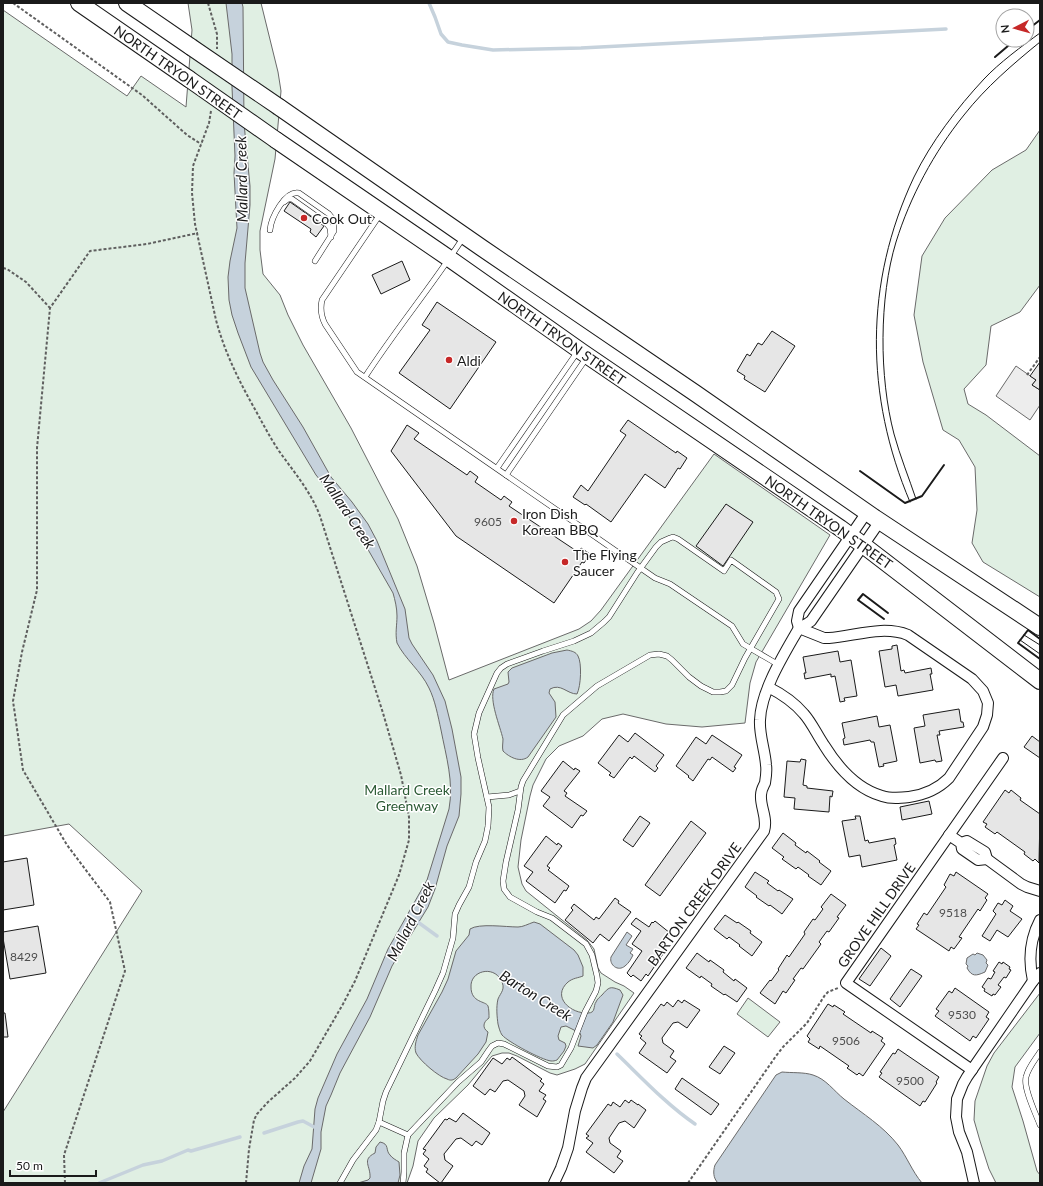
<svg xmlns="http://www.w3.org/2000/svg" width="1043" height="1186" font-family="Lato,sans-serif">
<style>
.green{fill:#e0efe3;stroke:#6a6a6a}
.parking{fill:#ededed;stroke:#6a6a6a}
.water{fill:#c6d2dc;stroke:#6a6a6a}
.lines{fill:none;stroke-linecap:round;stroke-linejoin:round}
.stream{stroke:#c6d2dc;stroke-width:3.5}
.building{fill:#e6e6e6;stroke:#1a1a1a}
.lane-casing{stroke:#1a1a1a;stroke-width:6}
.street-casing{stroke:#1a1a1a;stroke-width:12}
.primary-casing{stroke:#1a1a1a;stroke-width:18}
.path{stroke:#5f5f5f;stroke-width:2;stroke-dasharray:3 2;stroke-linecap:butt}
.lane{stroke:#fff;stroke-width:5}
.street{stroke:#fff;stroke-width:10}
.primary{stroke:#fff;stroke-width:16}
.tram{stroke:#1a1a1a;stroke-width:1}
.primary-bridge-casing{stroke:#1a1a1a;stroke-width:18;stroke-linecap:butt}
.primary-bridge{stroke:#fff;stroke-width:16}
.wall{stroke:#1a1a1a;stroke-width:2}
.poi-dot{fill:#c62828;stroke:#fff;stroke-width:1.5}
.labels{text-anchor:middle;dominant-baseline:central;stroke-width:3;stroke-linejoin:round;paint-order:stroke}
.number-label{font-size:12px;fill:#4d4d4d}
.street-label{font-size:14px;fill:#1a1a1a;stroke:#fff}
.poi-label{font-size:14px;fill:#1a1a1a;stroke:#fff;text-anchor:start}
.park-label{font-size:14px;fill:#2b5a34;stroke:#fff}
.water-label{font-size:15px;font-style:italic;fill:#1a1a1a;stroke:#fff}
</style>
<rect width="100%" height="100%" fill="#fff"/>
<g class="green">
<path d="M188 3H261L278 72 281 91 275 159 260 231V250L263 274 280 295 288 315 303 345 351 428 398 519 417 566 434 623 449 680 579 629 591 621 601 610 714 454 830 535 756 662 750 683 745 723 702 727 666 724 623 714 602 719 583 736 559 746 546 759 533 785 530 796 521 840 518 867 522 884 526 891 587 940 594 949 598 968 601 973 615 982 624 986 634 993 585 1064 575 1069 557 1075 550 1073 517 1056 509 1053H502L492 1056 468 1085 434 1118 418 1141 413 1166 407 1183H3V1112L142 891 69 824 3 836V10L127 96 141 76 186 107 192 30Z"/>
<path d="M1040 130V285L1020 312 991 326 986 365 964 389 968 404 986 415 1040 456V597L983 562 972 543 977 510 975 467 959 440 943 430 923 362 914 315 922 256 945 218 992 170 1026 150Z"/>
<path d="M1040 993V1033L1015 1067 1012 1087 1023 1121 1037 1171 1040 1175V1183H996L989 1169 980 1141 974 1120 975 1101 987 1066 994 1053Z"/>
<path d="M748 998 780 1022 768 1037 737 1014Z"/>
</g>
<path class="parking" d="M1016 366 1036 380 1032 385 1040 390V405L1030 420 996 396Z"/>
<g class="water">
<path d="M226 3H242L243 7 244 123 250 186V205L245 263V288L260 353 263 362 273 380 303 427 331 477 352 502 368 524 377 541 405 609 409 638 412 644 433 675 445 701 452 729 461 777V794L459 816 447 846 435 889 428 907 392 966 370 1017 340 1073 331 1095 326 1106 321 1132V1149L311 1183H299L304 1166 312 1149 315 1109 318 1098 337 1054 367 999 388 949 427 880 449 809C454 782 446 756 441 730 438 716 435 700 429 688 421 671 405 659 397 643 395 633 397 625 397 616 397 608 395 600 393 593L347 513 316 475 251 367 238 333 232 315 229 300 228 277 230 261 237 228 234 173 235 156 232 87V54Z"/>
<path d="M567 650C572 651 576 652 578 656 582 663 581 686 577 694 567 694 561 683 550 689L549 693 555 702 556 717 528 757C520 763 509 757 503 751 502 747 503 743 503 739 500 726 489 700 494 689L508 684 509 682 508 672 512 668 552 653Z"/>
<path d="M534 922 540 924 574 950 578 955 583 967V976C578 978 573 978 568 982 551 997 571 1014 588 1013 596 1013 593 1006 596 1002 597 999 600 997 602 995 609 987 610 986 620 990L623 995 613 1022 597 1045 593 1048 578 1046 581 1036 580 1033 566 1026 561 1027 558 1036 559 1040 565 1043 566 1046 564 1051 557 1060C554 1061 554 1061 551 1061 542 1060 508 1042 502 1035 500 1032 499 1028 498 1024 497 1017 496 1007 498 999 501 992 506 989 501 980 493 965 470 971 471 987 471 1003 486 1001 488 1006 489 1009 489 1015 489 1018 483 1022 482 1028 488 1032L486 1042 478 1054 456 1078C453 1080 451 1081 447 1079 439 1077 420 1061 416 1053 414 1047 416 1041 418 1035L442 992 448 979 456 951 469 935 470 929C479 923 506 927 518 927 523 927 528 924 534 922Z"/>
<path d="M627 932 632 936 626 945 633 949 630 953 633 955C631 959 629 963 625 966 618 972 609 965 611 957Z"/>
<path d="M977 953 983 955 987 960 986 963 988 965 985 972C976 976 972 977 967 968L968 966 966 964 967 958 973 954 975 955Z"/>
<path d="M782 1072C792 1073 804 1072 813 1075 826 1079 834 1091 844 1099 863 1114 883 1126 898 1145 907 1157 912 1171 922 1183H718C713 1178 713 1171 715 1165L776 1075Z"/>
<path d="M380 1142C390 1144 385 1150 390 1155 392 1158 396 1160 399 1162L400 1175 398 1183H358L368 1180 370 1178C371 1166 361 1160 375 1153L376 1147Z"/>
</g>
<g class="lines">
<g class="stream">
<path d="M429 3 435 17 441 34 448 42 462 45 493 50 581 48 946 29"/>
<path d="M415 920 437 936"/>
<path d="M617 1054C642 1078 666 1104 695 1124"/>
<path d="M264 1133 298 1122 303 1121 316 1128"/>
<path d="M99 1183 143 1165 162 1161 188 1150 191 1151 240 1137"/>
</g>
</g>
<g class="building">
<path d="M290 202 324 226 316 237 310 232 311 229 284 211Z"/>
<path d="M402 261 410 280 381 294 372 275Z"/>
<path d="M437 302 496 342 450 409 399 373 430 330 422 325Z"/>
<path d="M772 331 795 346 765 392 744 379 745 376 737 371 747 354 750 356 758 343 762 345Z"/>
<path d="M1040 362V390L1032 385 1036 380 1030 376Z"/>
<path d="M628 420 676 453 677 451 687 458 680 469 678 468 665 488 645 474 611 522 586 504 585 505 573 497 581 485 588 491 626 435 620 431Z"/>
<path d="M407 425 419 433 414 439 467 475 470 471 478 477 475 482 501 500 504 496 512 502 509 506 578 552 581 548 590 554 584 563 582 562 554 603 456 536 391 451Z"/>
<path d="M726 504 753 522 723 566 696 546Z"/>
<path d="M897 645 901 671 904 670 905 673 931 668 932 674H930L933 690 898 696 896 685 885 687 879 651 892 649V646Z"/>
<path d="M838 651 840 662 851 660 857 696 844 698 845 701 840 702 835 676 831 677V674L805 679 804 673H806L803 657Z"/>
<path d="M959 709 961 722H963L964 727 939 731 940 735H937L942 761 936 762 935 760 920 763 914 728 925 726 923 715Z"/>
<path d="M877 716 879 727 890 725 897 761 883 764 884 766 879 767 874 742H871L870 740 844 745 843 739 845 738 842 723Z"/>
<path d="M635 733 664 755 656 766 658 768 655 772 634 756 632 759 630 757 614 778 609 775 611 773 598 763 619 735 628 742Z"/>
<path d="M712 735 742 755 734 767 736 768 733 772 712 757 710 760 708 759 693 781 688 777 689 776 676 766 696 737 706 744Z"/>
<path d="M1032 736 1040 742V758L1024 747Z"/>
<path d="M801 759 806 760 803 785 807 786V788L833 791 832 797 830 796 829 812 794 809 795 798 784 797 787 761 800 762Z"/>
<path d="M563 761 574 770 575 768 580 771 564 791 567 793 565 796 587 811 583 816 581 815 572 828 543 806 550 797 541 791Z"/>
<path d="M1005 790 1009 793 1011 790 1021 798 1020 800 1040 814 1039 863 1035 859 1033 861 1024 854 1025 852 997 832 995 834 985 827 987 824 983 822Z"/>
<path d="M929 801 932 814 902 820 900 807Z"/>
<path d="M640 816 650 823 633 847 623 840Z"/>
<path d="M855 816H860L865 841 868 840 869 843 895 838 896 844 894 845 897 860 862 867 860 855 849 857 842 821 856 819Z"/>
<path d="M691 821 706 833 660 896 645 885Z"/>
<path d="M783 833 796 843 795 845 806 853 807 851 820 861 819 862 831 871 821 885 808 876 809 875 798 867 796 869 782 859 784 857 772 848Z"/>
<path d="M546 836 557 845 558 843 562 846 547 866 550 868 548 870 569 886 566 891 564 890 555 903 526 881 533 872 524 866Z"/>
<path d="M27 858 34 905 3 910V862Z"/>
<path d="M755 872 769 881 767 883 778 891 779 890 793 899 782 914 770 905 769 906 756 897 757 896 745 887Z"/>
<path d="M956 872 988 894 985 898 987 900 980 911 978 909 959 937 962 938 954 949 951 947 949 951 916 929 919 925 917 924 924 913 927 915 946 887 944 885 950 874 954 876Z"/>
<path d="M831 894 846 905 837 917 839 918 829 932 827 931 819 942 821 944 803 969 801 968 793 979 795 980 786 993 783 991 775 1004 760 993 770 980 771 981 779 970 778 969 787 955 789 957 805 934 804 932 813 919 815 920 823 909 821 907Z"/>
<path d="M615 898 619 901 618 903 631 912 609 941 600 934 593 943 565 920 573 910 571 908 574 904 594 920 596 917 599 919Z"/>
<path d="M1005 900 1013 906 1010 911 1022 919 1008 937 997 930 990 941 982 936 996 914 993 911 998 903 1002 905Z"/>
<path d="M725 915 737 923 738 922 751 931 750 933 762 942 752 956 739 946 740 945 729 937 727 939 714 929Z"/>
<path d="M636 918 649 927 652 922 653 923 655 921 670 933 660 947 665 951 648 976 646 974 641 981 633 975 631 977 627 973 642 951 632 944 641 931 631 924Z"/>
<path d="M38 926 46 973 10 979 3 938V932Z"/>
<path d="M881 948 891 956 870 986 859 979Z"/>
<path d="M697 953 709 962 710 960 724 970 723 972 734 981 735 979 747 988 737 1002 725 994 724 995 711 986 712 984 701 976 700 978 686 968Z"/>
<path d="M999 962 1002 964 1003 962 1010 967 1009 969 1011 970 1006 978 1004 977 998 985 1001 987 995 995 993 994 992 996 984 991 985 989 982 987 988 978 991 979 995 972 993 971Z"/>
<path d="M911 969 922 976 900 1007 890 999Z"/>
<path d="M955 988 989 1012 986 1017 989 1019 976 1038 973 1036 970 1041 935 1016 939 1011 936 1009 949 991 952 993Z"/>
<path d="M678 1000 682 1003 684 1000 700 1010 687 1028 678 1022 673 1023 662 1038 663 1043 674 1051 670 1057 676 1061 667 1073 639 1053 646 1043 640 1038 642 1036 639 1034 661 1004 664 1006 667 1002 673 1007Z"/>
<path d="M828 1004 833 1007 834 1005 845 1012 843 1014 871 1033 872 1031 883 1038 881 1041 885 1044 863 1076 859 1073 857 1075 847 1068 849 1066 820 1046 819 1049 808 1042 810 1039 807 1036Z"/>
<path d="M3 1013H5L8 1037H3Z"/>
<path d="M724 1046 735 1053 720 1074 709 1067Z"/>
<path d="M898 1049 939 1077 936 1082 937 1083 925 1102 923 1101 920 1106 879 1077 882 1073 880 1072 893 1053 895 1054Z"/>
<path d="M512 1057 542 1079 540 1081 544 1084 539 1091 546 1095 543 1099 546 1101 537 1117 519 1105 525 1096 524 1091 508 1080 503 1081 495 1092 490 1089 485 1095 473 1086 493 1058 502 1064 507 1058 510 1060Z"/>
<path d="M682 1078 719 1104 711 1115 675 1089Z"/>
<path d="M625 1100 629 1103 631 1100 638 1105V1104L646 1110 634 1128 625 1121 619 1123 609 1138 610 1143 621 1151 617 1157 623 1161 614 1173 586 1152 593 1143 586 1138 589 1136 586 1134 608 1104 611 1106 613 1102 620 1107Z"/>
<path d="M463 1113 490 1133 482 1145 476 1141 472 1146 461 1138 456 1139 444 1154 445 1160 453 1166 441 1183H440L426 1172 428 1169 424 1166 429 1159 423 1154 426 1150 423 1149 445 1119 447 1120 449 1118 456 1122Z"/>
</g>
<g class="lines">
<g class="lane-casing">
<g id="lane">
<path d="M284 202 288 199H292L326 223 330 228 331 237"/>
<path d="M381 213 322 300C320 309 321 316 325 324L357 372 655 578 670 584 732 626 743 644 779 665"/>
<path d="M270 230C271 218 285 190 299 193L329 214 333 219 334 231 315 261"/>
<path d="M365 377C396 329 432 286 463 238"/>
<path d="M497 468 578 351"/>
<path d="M506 475 587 357"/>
<path d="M487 797 509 795 520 791"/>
<path d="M1040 1052C1035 1060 1028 1068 1026 1077 1023 1088 1036 1114 1040 1125"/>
<path d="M379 1122 408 1135"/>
<path d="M340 1183 353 1160 376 1130 379 1122 383 1101 386 1092 435 991 443 973 453 938 455 914 459 905 469 887 476 862 485 841 488 826 489 807 478 758 474 734 479 713 497 673 501 668 507 664 543 651 574 641 591 633 604 622 609 617 637 573 656 547 661 542 670 538 673 537 678 539 724 571 731 560 776 592 779 599 745 658 732 685 726 691 720 692H713L701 686 689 677 672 660 667 656 659 654 650 655 597 686 563 715 523 781 521 787 518 810 506 862 503 881 504 889 510 897 537 912 552 918 586 944 592 955 597 976 598 983 596 991 585 1012 571 1048 561 1065 557 1067 548 1066 504 1044 498 1043 492 1046 489 1050 481 1062 458 1082 408 1135 404 1153V1172L403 1183"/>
</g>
</g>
<g class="street-casing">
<g id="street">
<path d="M867 512 799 611 797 621 799 628 808 623 811 621 880 521"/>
<path d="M949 835 961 843 962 849 978 860 987 859 985 852 967 841 961 843"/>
<path d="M987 859 1021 884 1027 887 1040 891"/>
<path d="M1040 920C1030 939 1028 959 1033 981L1040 973"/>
<path d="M972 1070 846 983 1003 758"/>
<path d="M554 1183 561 1168 568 1148 575 1111 582 1088 586 1078 764 831C768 818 760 807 761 795 761 790 763 787 765 783 766 777 767 771 766 765 765 750 759 735 760 720 761 690 785 653 799 628L824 638H829C855 636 883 625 908 635L972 679 983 691 988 703 987 715 983 727 949 778C938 789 924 795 909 797 900 798 891 799 882 796 857 789 837 766 824 745 817 735 812 723 804 714 794 702 782 694 768 687"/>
<path d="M974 1183 967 1152 959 1132 956 1117 957 1099 963 1084 967 1077 1033 981"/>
</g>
</g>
<g class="primary-casing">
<g id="primary">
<path d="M79 3 189 79"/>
<path d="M127 3 191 47"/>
<path d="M279 107 482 248 695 393 875 518 1040 627"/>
<path d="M276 140 450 259 582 352 840 528 863 545 1040 681"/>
</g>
</g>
<g class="path">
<path d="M13 3 142 95 187 135 201 144"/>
<path d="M208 3 217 34V49"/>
<path d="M211 111 209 123 193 166 192 193 195 224 216 320C224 350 237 377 252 404 261 420 269 436 279 451 294 472 311 492 320 516L383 713 401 775 409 817V840L399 875 355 981 343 1004 310 1061 295 1078 268 1102 257 1114 254 1120 249 1149 246 1183"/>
<path d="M3 268 7 269 26 282 50 308"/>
<path d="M1027 375 1040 357"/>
<path d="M65 1183 64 1155 125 971 110 902 67 845 23 770 13 701 22 652 37 590V448L50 308 90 251 147 244 198 233"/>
<path d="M688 1183 776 1056 783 1047 807 1023 825 995 828 992 838 988"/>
</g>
<use href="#lane" class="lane"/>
<use href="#street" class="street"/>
<use href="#primary" class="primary"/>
<g class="tram">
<path d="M916 499C909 478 900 456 894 434 879 377 879 298 896 242 910 197 934 152 964 115 986 87 1013 64 1040 42"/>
<path d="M910 502C865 396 864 283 914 177 931 142 957 108 984 79 999 63 1022 46 1040 33"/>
<path d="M1024 635 1040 645"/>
<path d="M1020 640 1040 654"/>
</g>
<g class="primary-bridge-casing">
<g id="primary-bridge">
<path d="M191 47 279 107"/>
<path d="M189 79 276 140"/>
</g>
</g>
<use href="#primary-bridge" class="primary-bridge"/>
<g class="wall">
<path d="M1027 30 1040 20"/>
<path d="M995 57 1015 40"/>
<path d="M860 471 905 503 922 496 944 465"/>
<path d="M884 619 858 600 863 594 888 613"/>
<path d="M1040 639 1028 630 1018 643 1040 659"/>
</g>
</g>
<g class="poi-dot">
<circle cx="304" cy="218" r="4"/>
<circle cx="449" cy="360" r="4"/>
<circle cx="514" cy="521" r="4"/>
<circle cx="565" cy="562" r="4"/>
</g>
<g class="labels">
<g class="number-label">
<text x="488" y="521">9605</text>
<text x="953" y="912">9518</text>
<text x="24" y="956">8429</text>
<text x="962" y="1014">9530</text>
<text x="846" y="1040">9506</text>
<text x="910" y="1080">9500</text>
</g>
<g class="street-label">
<text transform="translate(178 72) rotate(35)">NORTH TRYON STREET</text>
<text transform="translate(562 338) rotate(35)">NORTH TRYON STREET</text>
<text transform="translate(829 522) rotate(35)">NORTH TRYON STREET</text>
<text transform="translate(694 904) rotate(-54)">BARTON CREEK DRIVE</text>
<text transform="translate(876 915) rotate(-55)">GROVE HILL DRIVE</text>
</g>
<g class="poi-label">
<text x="312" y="218">Cook Out</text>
<text x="457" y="360">Aldi</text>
<text x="522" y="513">Iron Dish<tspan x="522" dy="16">Korean BBQ</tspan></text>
<text x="573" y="554">The Flying<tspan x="573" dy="16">Saucer</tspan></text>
</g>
<g class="park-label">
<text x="407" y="789">Mallard Creek<tspan x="407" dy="16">Greenway</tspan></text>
</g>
<g class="water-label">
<text transform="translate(241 179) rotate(-91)">Mallard Creek</text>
<text transform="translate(348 511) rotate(56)">Mallard Creek</text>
<text transform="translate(410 921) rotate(-63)">Mallard Creek</text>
<text transform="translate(536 995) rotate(32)">Barton Creek</text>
</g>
</g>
<rect width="1043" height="1186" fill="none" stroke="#1a1a1a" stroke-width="8"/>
<g transform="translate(1015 28) rotate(264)"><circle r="19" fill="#ffffff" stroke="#a3a3a3"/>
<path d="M0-3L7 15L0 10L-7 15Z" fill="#c62828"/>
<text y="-6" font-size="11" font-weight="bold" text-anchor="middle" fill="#1a1a1a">N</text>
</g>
<path d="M10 1170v6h86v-6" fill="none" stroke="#1a1a1a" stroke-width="2"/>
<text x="16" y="1170" font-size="12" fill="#1a1a1a" stroke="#ffffff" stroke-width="3" paint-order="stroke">50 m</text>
</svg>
